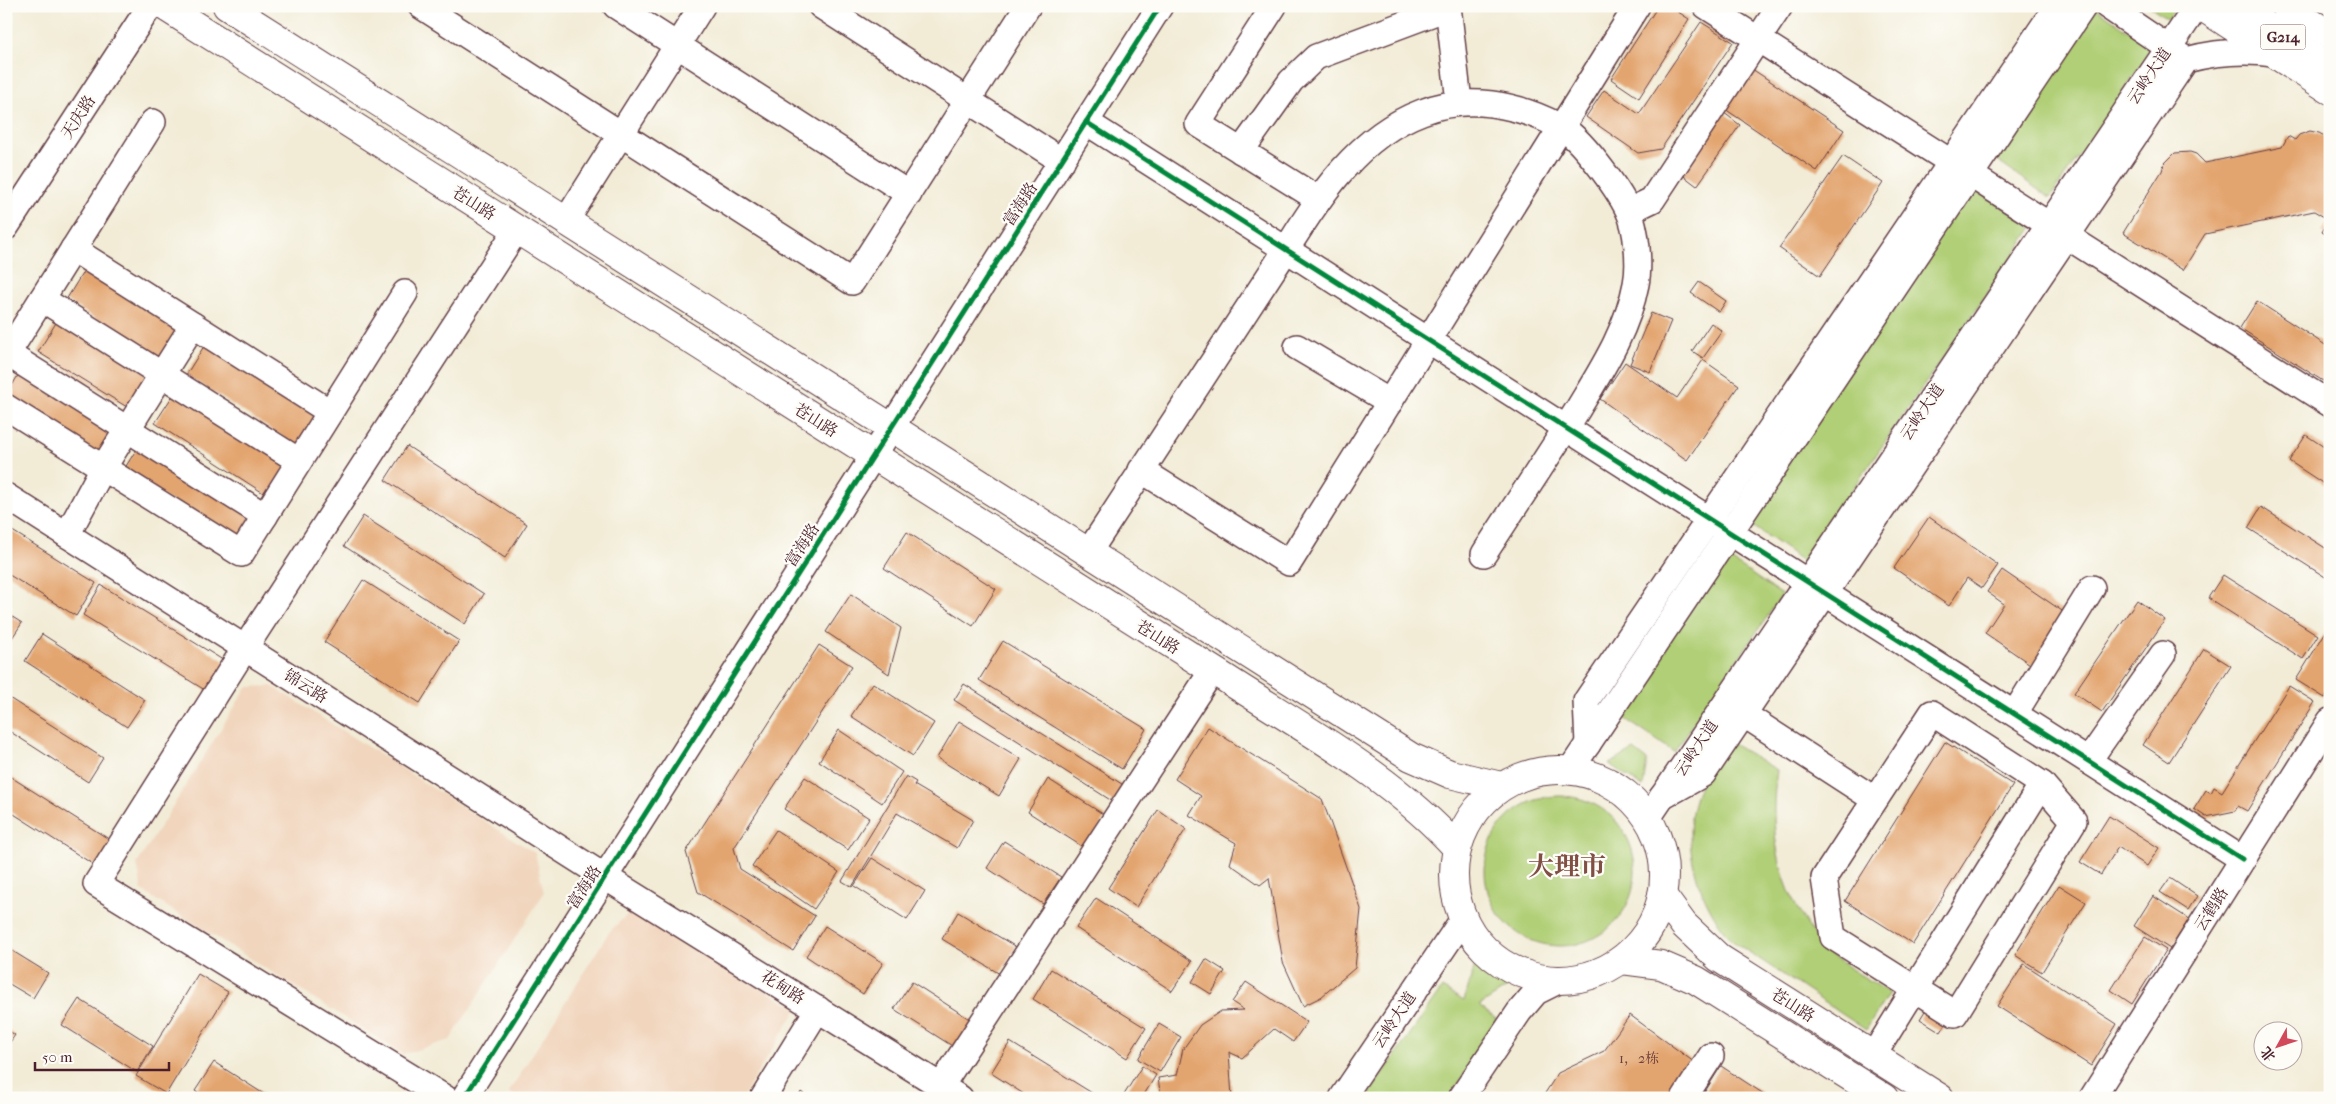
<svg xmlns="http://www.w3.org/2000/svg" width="2336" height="1104" font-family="'IM FELL French Canon','Noto Serif SC',serif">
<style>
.built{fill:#f1d5bd}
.green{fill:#b0cf76;stroke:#7d7750}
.building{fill:#e3a56f}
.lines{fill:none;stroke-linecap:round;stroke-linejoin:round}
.minor-casing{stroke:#633e45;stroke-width:28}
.major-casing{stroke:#633e45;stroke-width:30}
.highway-casing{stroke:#633e45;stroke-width:30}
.minor{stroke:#fff;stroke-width:25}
.major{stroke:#fff;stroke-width:28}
.highway{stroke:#fff;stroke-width:28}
.cycleway-casing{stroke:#fdfcf7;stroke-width:8}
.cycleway{stroke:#00873e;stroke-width:5}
.labels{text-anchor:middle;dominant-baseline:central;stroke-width:4.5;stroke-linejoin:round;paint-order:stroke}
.number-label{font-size:14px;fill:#70403c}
.shield{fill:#fdfcf7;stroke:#806168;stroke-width:1}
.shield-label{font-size:15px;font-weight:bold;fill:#4a1f2b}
.street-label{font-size:16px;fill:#4a1f2b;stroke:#fdfcf7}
.town-label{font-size:26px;font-weight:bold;fill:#804e43;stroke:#fdfcf7}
</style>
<rect width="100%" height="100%" fill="#fdfcf7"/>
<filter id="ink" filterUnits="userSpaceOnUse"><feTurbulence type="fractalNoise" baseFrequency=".02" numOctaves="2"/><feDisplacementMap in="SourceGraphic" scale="10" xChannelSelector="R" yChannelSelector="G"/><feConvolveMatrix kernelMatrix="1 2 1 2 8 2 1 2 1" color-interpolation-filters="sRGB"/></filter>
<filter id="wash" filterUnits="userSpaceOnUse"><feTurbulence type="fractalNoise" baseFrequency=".0096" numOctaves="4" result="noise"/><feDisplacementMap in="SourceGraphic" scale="20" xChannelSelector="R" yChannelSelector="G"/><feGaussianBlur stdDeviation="1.12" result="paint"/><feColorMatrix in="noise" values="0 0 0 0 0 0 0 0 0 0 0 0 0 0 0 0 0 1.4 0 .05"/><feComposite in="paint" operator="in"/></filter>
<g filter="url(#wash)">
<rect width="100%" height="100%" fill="#f2ecd7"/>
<g class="built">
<path d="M272 686 535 853 544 893 450 1040 403 1054 142 891 137 864 247 687Z"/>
<path d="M631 911 797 1009 742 1098H518L509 1092 609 932Z"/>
</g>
<g class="green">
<path d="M2093 6 2153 48 2050 198 1987 154Z"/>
<path d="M2150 6H2177L2168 19Z"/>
<path d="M1970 183 2033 227 1803 561 1740 517Z"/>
<path d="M1725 556 1782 595 1674 752 1618 714Z"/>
<path d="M1731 743 1777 770C1769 825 1776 879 1808 926 1814 935 1821 946 1829 953 1847 968 1870 980 1889 993L1866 1030 1731 940C1698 900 1679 844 1697 793 1702 778 1721 757 1731 743Z"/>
<path d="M1634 750 1647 760 1643 787 1609 764Z"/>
<circle cx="1560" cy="871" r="75"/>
<path d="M1478 955 1518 981 1479 1006 1500 1022 1449 1098H1366L1442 988 1464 1001Z"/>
</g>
<g id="blocks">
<g class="building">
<path d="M1658 6H1669L1689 19 1639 98 1611 79Z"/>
<path d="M1701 22 1733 42 1661 149 1638 153 1586 117 1604 90 1639 114Z"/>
<path d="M1752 69 1844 130 1817 171 1725 109Z"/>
<path d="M1719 109 1740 125 1697 186 1676 170Z"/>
<path d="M2310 131 2319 133 2330 139V237L2322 232 2329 220 2314 211 2205 234 2183 270 2123 233 2162 171 2164 164 2175 153 2190 152 2196 154 2205 163 2282 147 2288 136 2295 140 2299 135Z"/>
<path d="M1843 156 1883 183 1820 276 1779 248Z"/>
<path d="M88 264 186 325 163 362 66 300Z"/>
<path d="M1699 282 1726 301 1719 312 1691 293Z"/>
<path d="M2257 301 2330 348V370L2323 381 2240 328Z"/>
<path d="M1651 313 1671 321 1650 372 1630 364Z"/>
<path d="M59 318 156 378 135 412 38 352Z"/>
<path d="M1711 323 1722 331 1703 358 1692 351Z"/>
<path d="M206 343 321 416 300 448 186 375Z"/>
<path d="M1703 360 1739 385 1687 460 1600 399 1625 362 1677 398Z"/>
<path d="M24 365 124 428 105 458 6 396Z"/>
<path d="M177 389 289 462 268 496 155 423Z"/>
<path d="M2306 435 2330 451V488L2289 461Z"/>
<path d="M141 442 258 515 240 544 123 471Z"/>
<path d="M407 446 527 524 505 558 385 480Z"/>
<path d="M2261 507 2330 551V580L2248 528Z"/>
<path d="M363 516 484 594 465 624 344 546Z"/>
<path d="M1929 517 1998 565 1982 588 1967 578 1949 606 1894 568Z"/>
<path d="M6 527 96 583 76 616 6 573Z"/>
<path d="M907 532 996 589 973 626 884 568Z"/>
<path d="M2002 570 2068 615 2033 666 1985 633 2004 604 1987 592Z"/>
<path d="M2223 575 2318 635 2303 659 2208 598Z"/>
<path d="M363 580 459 641 420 703 324 642Z"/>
<path d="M101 585 231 665 213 695 83 615Z"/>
<path d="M851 594 901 628 889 674 826 632Z"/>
<path d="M2137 600 2165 620 2102 712 2074 693Z"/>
<path d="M6 613 22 623 6 647Z"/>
<path d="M2330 625V691L2325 698 2296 680Z"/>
<path d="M42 634 145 700 127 727 25 661Z"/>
<path d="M1003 641 1146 729 1122 769 979 680Z"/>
<path d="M819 645 852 666 734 848 740 869 815 916 793 951 698 892 686 852Z"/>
<path d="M2204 649 2231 666 2169 762 2143 745Z"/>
<path d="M873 683 934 723 913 756 851 716Z"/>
<path d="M964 684 1125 786 1115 803 954 700Z"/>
<path d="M2289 686 2315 702 2247 811 2238 806 2235 811 2206 817 2194 809 2206 790 2211 793 2214 787 2222 792Z"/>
<path d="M6 696 103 758 88 782 6 729Z"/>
<path d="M959 721 1021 759 999 796 937 758Z"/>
<path d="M1208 727 1322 799 1361 909 1355 968 1321 997 1303 1006 1283 962 1269 878 1260 885 1230 864 1236 843 1189 815 1201 796 1175 779Z"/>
<path d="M839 730 902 772 882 803 819 761Z"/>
<path d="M1945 742 2013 785 1913 944 1845 901Z"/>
<path d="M6 774 115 843 99 868 6 809Z"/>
<path d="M906 776 916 782 914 785 973 820 957 848 897 813 852 887 842 881Z"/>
<path d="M805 777 869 818 848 850 784 809Z"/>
<path d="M1048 779 1106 816 1086 849 1028 812Z"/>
<path d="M1158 810 1186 829 1136 907 1108 888Z"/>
<path d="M2109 816 2159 848 2147 866 2118 847 2101 875 2080 862Z"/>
<path d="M776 830 839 872 814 909 752 866Z"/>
<path d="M1004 841 1061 877 1043 904 987 868Z"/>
<path d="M872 858 925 891 907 920 854 886Z"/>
<path d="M2170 878 2197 896 2188 910 2160 892Z"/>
<path d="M2059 885 2086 902 2042 972 2015 955Z"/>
<path d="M2153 896 2189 919 2170 949 2134 926Z"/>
<path d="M1096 898 1192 961 1172 991 1076 928Z"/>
<path d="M958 912 1016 947 1000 974 942 939Z"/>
<path d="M825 926 883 963 863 994 806 956Z"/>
<path d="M2145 937 2166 950 2132 1004 2111 990Z"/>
<path d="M6 947 48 973 33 998 6 982Z"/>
<path d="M1206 959 1225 971 1211 994 1192 982Z"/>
<path d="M2024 964 2117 1024 2091 1066 1997 1006Z"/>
<path d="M1051 969 1146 1028 1127 1058 1033 999Z"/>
<path d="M198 974 228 992 166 1094 136 1076Z"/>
<path d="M912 982 974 1022 957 1049 894 1009Z"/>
<path d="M1246 982 1307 1022 1293 1042 1274 1029 1242 1058 1229 1052 1232 1098H1161L1158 1078 1177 1075 1183 1049 1200 1025 1221 1011 1244 1010 1232 1002Z"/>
<path d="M79 999 153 1046 137 1072 62 1025Z"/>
<path d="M1928 1006 1949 1019 1941 1032 1920 1019Z"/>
<path d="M1630 1015 1698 1065 1674 1098H1542L1558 1073 1604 1051Z"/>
<path d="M1159 1024 1181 1037 1160 1072 1138 1059Z"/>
<path d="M6 1029 15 1035 6 1048Z"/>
<path d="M1010 1042 1100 1098H1030L991 1073Z"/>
<path d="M214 1062 270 1098H205L195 1091Z"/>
<path d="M1142 1066 1156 1075 1142 1098H1122Z"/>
<path d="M1721 1066 1770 1098H1701Z"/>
<path d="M801 1092 809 1098H798Z"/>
</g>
</g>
</g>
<g filter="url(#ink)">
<use href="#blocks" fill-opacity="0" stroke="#633e45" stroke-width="1"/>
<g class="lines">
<g class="minor-casing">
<g id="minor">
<path d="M421 6 852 282 1028 6"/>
<path d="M616 6 909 194"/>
<path d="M821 6 1062 161"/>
<path d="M1274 6 1198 124 1318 199"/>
<path d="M1448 6 1459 102"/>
<path d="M1706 6 2330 404"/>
<path d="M2107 6 2182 57"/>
<path d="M1086 122 2242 859"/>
<path d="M1241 151 1291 81 1316 57 1447 8"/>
<path d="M1629 211 1652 200 1780 6"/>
<path d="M566 221 702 6"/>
<path d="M6 227 150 6"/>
<path d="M73 249 330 412"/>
<path d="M42 299 299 461"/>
<path d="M1297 347 1390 402"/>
<path d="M8 354 265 516"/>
<path d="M6 356 153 122"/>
<path d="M6 407 241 554 405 293"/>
<path d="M1141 470 1289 563 1637 6"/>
<path d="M6 496 605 877 960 1098"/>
<path d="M67 535 103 468 193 325"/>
<path d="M1088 553 1286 250C1320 195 1358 136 1422 112 1467 94 1517 104 1559 126 1580 136 1618 189 1628 210 1637 228 1640 265 1636 284 1627 331 1602 369 1578 409 1547 458 1515 506 1484 554"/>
<path d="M1932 713 2042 784 2074 821 1955 1014 1833 937 1824 878Z"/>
<path d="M2015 713 2092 588"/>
<path d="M1743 714 1874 799"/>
<path d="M1588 744 1586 701 2057 6"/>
<path d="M2089 760 2163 654"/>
<path d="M1571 769 2084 6"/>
<path d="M1662 797 1703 774 2186 60C2216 52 2244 50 2274 54"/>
<path d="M1648 818 2197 6"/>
<path d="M1873 1056 2042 784"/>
<path d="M941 1086 1212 671"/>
<path d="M445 1098 96 884 245 648 517 229"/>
<path d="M464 1098 1160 6"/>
<path d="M763 1098 818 1009"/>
<path d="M1342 1098 1463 919"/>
<path d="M1461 1098 1519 1012 1536 992 1558 981"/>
<path d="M1684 1098 1711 1056"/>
<path d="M2092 1098 2330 721"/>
</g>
</g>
<g class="major-casing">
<g id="major">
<path d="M164 6 1225 678C1305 730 1393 777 1457 848"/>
<path d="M227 6 1411 757 1450 774 1501 786"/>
<path d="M2201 6 2330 90"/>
<circle cx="1559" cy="875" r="105"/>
<path d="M1662 895 1684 925 1719 958 1940 1098"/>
<path d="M1622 960 1661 965 1696 980 1884 1098"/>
</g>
</g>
<g class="highway-casing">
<g id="highway">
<path d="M2236 6 2330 68"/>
<path d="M2285 6 2330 35"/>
</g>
</g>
<use href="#minor" class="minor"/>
<use href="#major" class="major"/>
<use href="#highway" class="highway"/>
<g class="cycleway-casing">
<g id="cycleway">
<path d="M1086 122 2242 859"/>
<path d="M464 1098 1160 6"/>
</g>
</g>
<use href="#cycleway" class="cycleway"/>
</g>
</g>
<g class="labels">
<g class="number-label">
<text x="1639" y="1058">1，2栋</text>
</g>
<rect class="shield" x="2260.5" y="24.5" width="45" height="25" rx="4"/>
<g class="shield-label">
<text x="2283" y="37">G214</text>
</g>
<g class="street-label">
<text transform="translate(2149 76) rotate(-56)">云岭大道</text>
<text transform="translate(78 117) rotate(-57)">天庆路</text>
<text transform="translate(474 203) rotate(32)">苍山路</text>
<text transform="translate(1020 204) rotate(-57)">富海路</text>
<text transform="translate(1922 412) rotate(-56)">云岭大道</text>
<text transform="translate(816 420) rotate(32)">苍山路</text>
<text transform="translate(802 545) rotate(-57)">富海路</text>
<text transform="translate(1158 637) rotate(32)">苍山路</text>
<text transform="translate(306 686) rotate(32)">锦云路</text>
<text transform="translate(1696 748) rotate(-56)">云岭大道</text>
<text transform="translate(584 887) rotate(-57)">富海路</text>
<text transform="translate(2211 909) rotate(-58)">云鹤路</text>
<text transform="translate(783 987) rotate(32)">花甸路</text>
<text transform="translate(1793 1005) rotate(32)">苍山路</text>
<text transform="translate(1394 1020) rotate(-56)">云岭大道</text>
</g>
<g class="town-label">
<text x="1567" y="866">大理市</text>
</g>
</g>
<rect width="2336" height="1104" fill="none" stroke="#fdfcf7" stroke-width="25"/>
<g transform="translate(2278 1046) rotate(230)"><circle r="24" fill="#fdfcf7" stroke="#b5a4a5"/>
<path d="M0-4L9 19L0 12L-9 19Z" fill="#d1495b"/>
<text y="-8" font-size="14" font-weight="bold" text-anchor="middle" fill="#4a1f2b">北</text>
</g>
<path d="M35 1062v8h134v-8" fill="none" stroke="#4a1f2b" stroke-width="2.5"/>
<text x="42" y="1062" font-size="15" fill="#4a1f2b" stroke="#fdfcf7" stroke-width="4" paint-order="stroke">50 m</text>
</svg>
